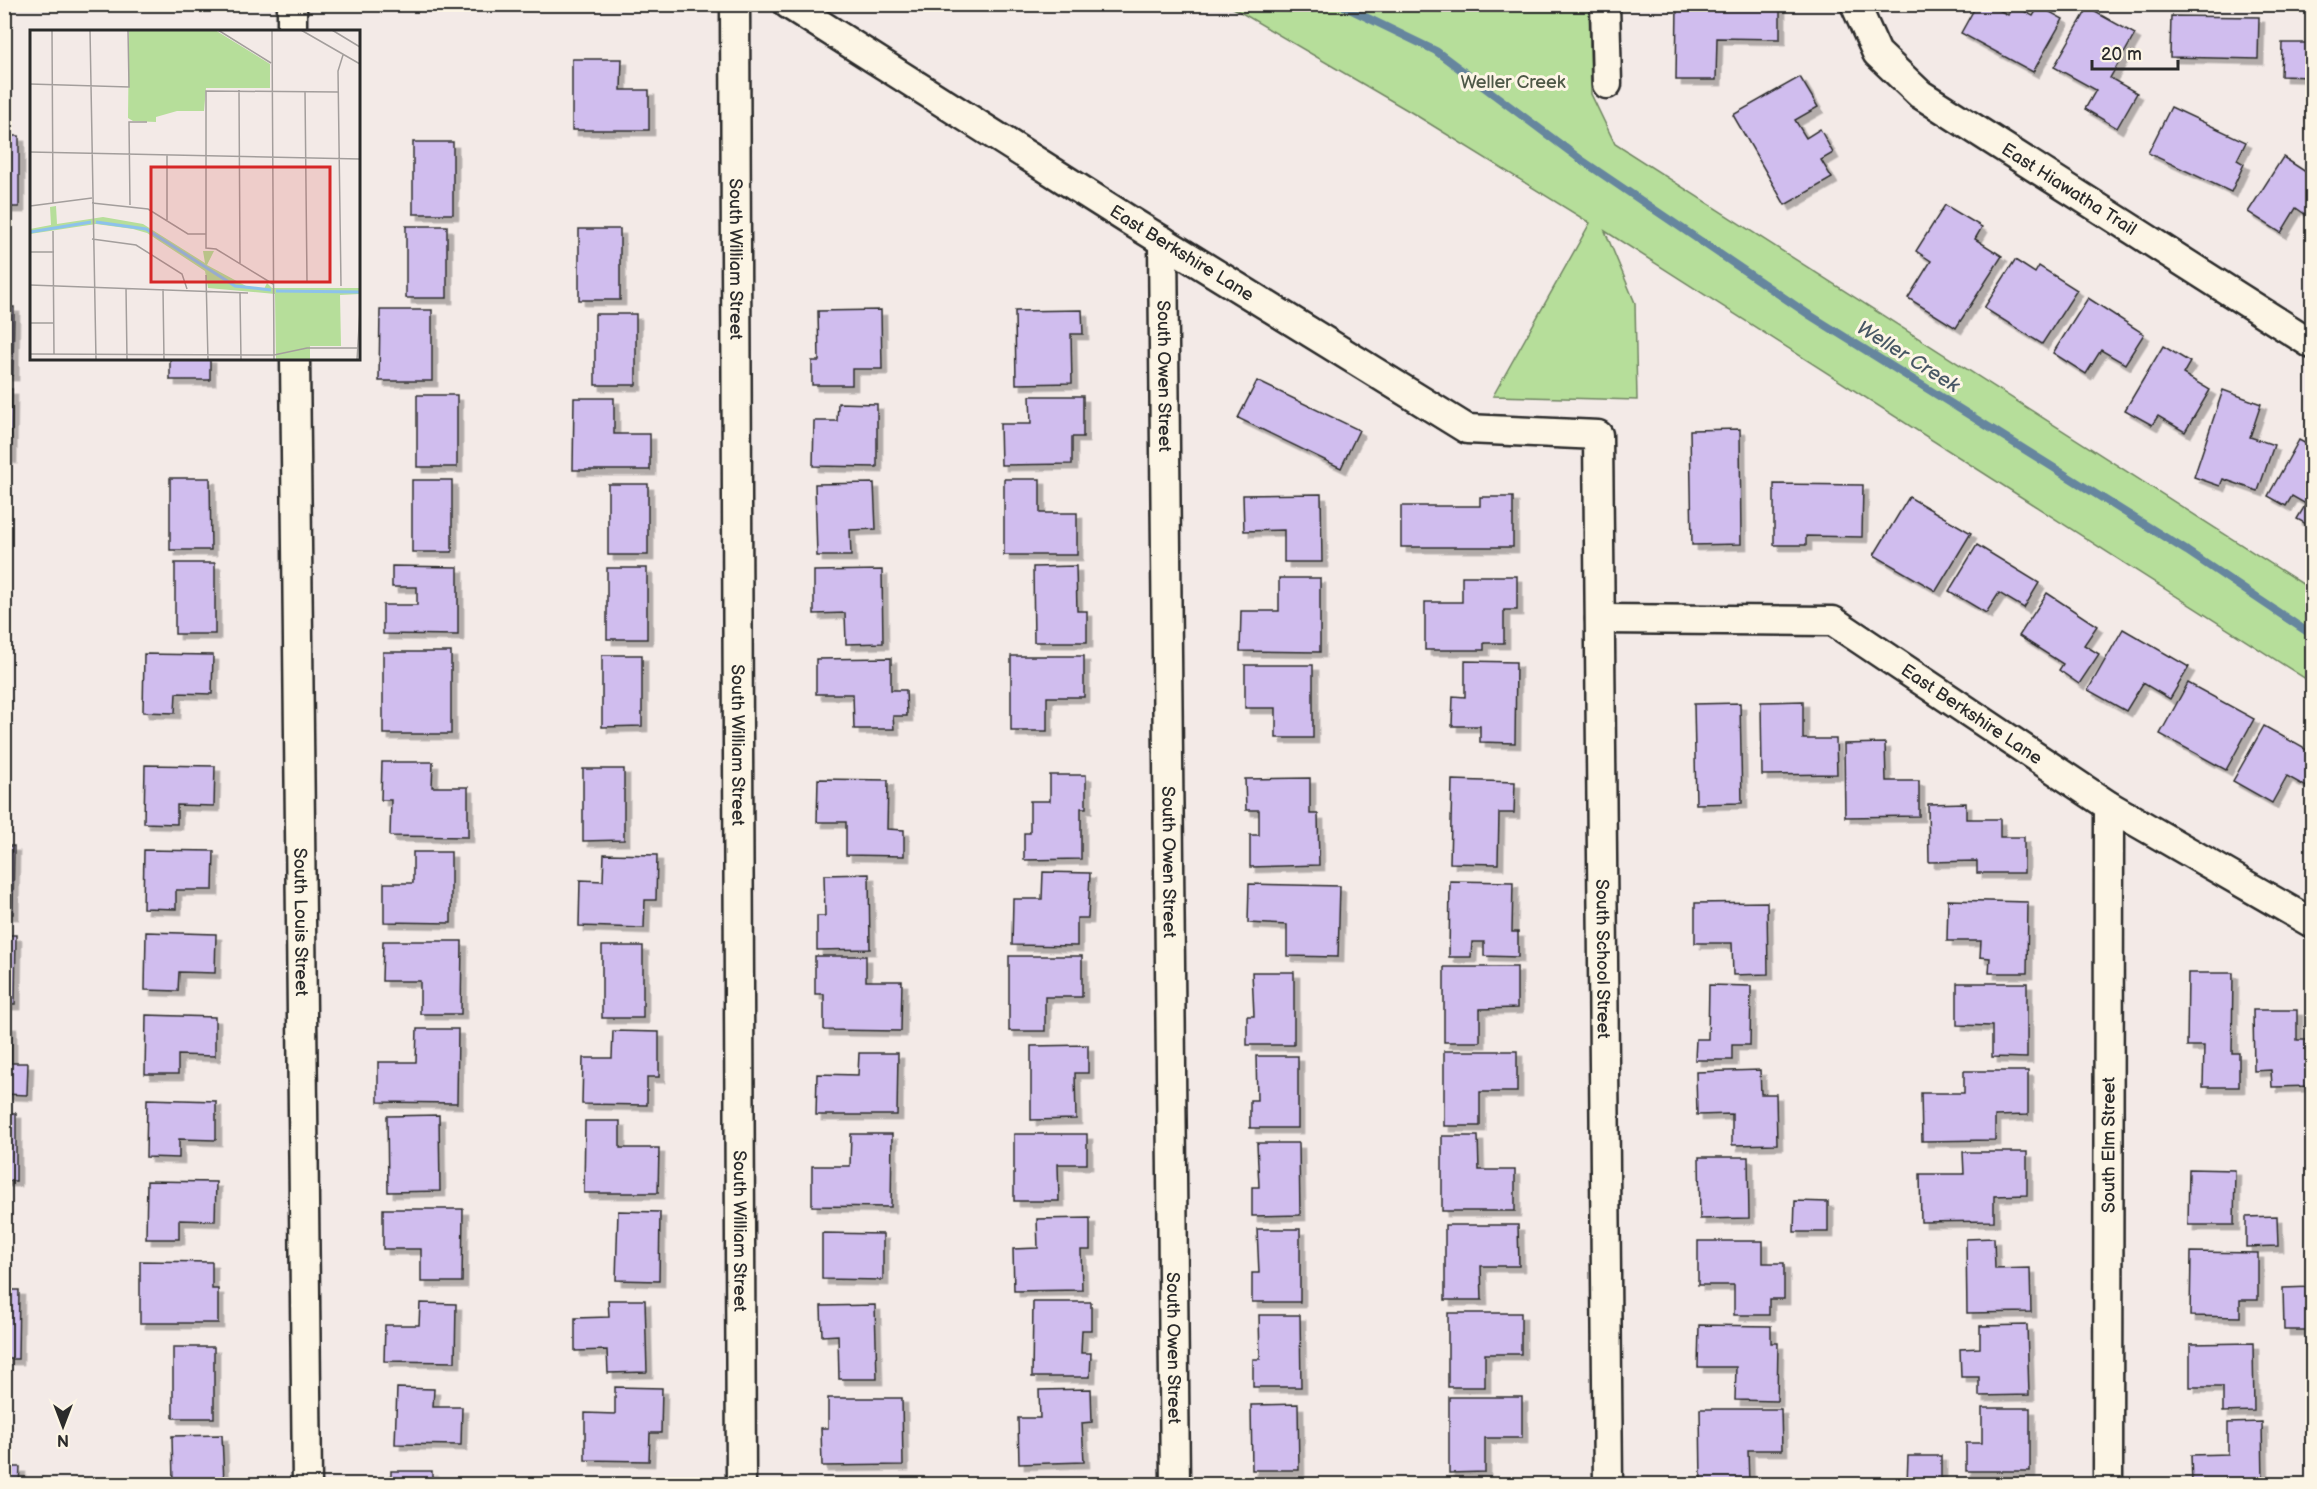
<svg xmlns="http://www.w3.org/2000/svg" width="2317" height="1489" font-family="'Balsamiq Sans',sans-serif">
<style>
.green{fill:#b6de9a;stroke:#708462;stroke-width:1.5}
.lines{fill:none;stroke-linecap:round;stroke-linejoin:round}
.stream{stroke:#66869e;stroke-width:8}
.building{fill:#d0bdee;stroke:#2b2b2b;stroke-width:1.5;filter:url(#shadow)}
.street-casing{stroke:#2b2b2b;stroke-width:33}
.street{stroke:#fcf5e5;stroke-width:28}
.labels{text-anchor:middle;dominant-baseline:central;stroke-width:6;stroke-linejoin:round;paint-order:stroke}
.park-label{font-size:18px;fill:#4e5847;stroke:#fcf5e5}
.street-label{font-size:18px;fill:#2b2b2b;stroke:#fcf5e5}
.water-label{font-size:20px;font-style:italic;fill:#485865;stroke:#fcf5e5}
.inset-river{fill:none;stroke:#8dc2eb;stroke-width:3}
.inset-road{fill:none;stroke:#a39e9c;stroke-width:1.5}
.view{fill:#d62828;fill-opacity:0.15;stroke:#d62828;stroke-width:3}
.inset-edge{fill:none;stroke:#2b2b2b;stroke-width:3}
</style>
<defs>
<filter id="shadow"><feDropShadow dx="5.5" dy="5.5" stdDeviation="0" flood-color="#0004"/></filter>
</defs>
<rect width="100%" height="100%" fill="#f3eae7"/>
<filter id="ink" filterUnits="userSpaceOnUse"><feTurbulence type="fractalNoise" baseFrequency=".0167" numOctaves="2"/><feDisplacementMap in="SourceGraphic" scale="12" xChannelSelector="R" yChannelSelector="G"/><feConvolveMatrix kernelMatrix="1 2 1 2 8 2 1 2 1" color-interpolation-filters="sRGB"/></filter>
<g filter="url(#ink)">
<path class="green" d="M1228 5H1589L1591 94 1615 144 2312 590V683L1605 231 1635 303 1637 400 1493 396 1590 223 1414 114Z"/>
<g class="lines">
<path class="stream" d="M1339 4 1436 51 1580 159 1808 314 2187 551 2312 635"/>
</g>
<g class="building">
<path d="M1677 4H1780V39L1717 38 1716 80H1676Z"/>
<path d="M1977 4H1988L2008 15 2013 5 2033 16 2039 6 2063 19 2033 72 1961 33Z"/>
<path d="M2088 8 2135 34 2110 78 2137 93 2117 128 2085 109 2096 90 2054 67Z"/>
<path d="M2171 16 2259 17 2258 59 2170 57Z"/>
<path d="M2309 16H2312V77L2281 76 2282 43H2309Z"/>
<path d="M572 59H622L621 90H649V130H572Z"/>
<path d="M1800 77 1818 107 1795 120 1806 138 1820 129 1833 153 1821 160 1832 178 1785 205 1733 115Z"/>
<path d="M2171 107 2246 142 2237 160 2244 164 2231 192 2148 153Z"/>
<rect x="4" y="136" width="15" height="71"/>
<rect x="413" y="142" width="40" height="72"/>
<path d="M2283 157 2312 176V219L2296 208 2281 233 2248 212Z"/>
<path d="M1945 205 1982 227 1975 239 2002 256 1956 328 1908 298 1931 261 1916 251Z"/>
<rect x="406" y="226" width="41" height="72"/>
<rect x="579" y="229" width="41" height="71"/>
<path d="M2015 260 2035 273 2039 266 2077 290 2042 344 1984 308Z"/>
<path d="M2088 298 2144 334 2125 364 2101 350 2086 374 2053 353Z"/>
<path d="M4 307H14L13 375H4Z"/>
<path d="M380 310H432V381H379Z"/>
<path d="M881 310 882 369H852V385H812V361H819L818 311Z"/>
<path d="M1082 310 1083 334H1071L1072 383 1016 384 1015 311Z"/>
<rect x="595" y="314" width="41" height="71"/>
<path d="M2163 346 2190 362 2183 374 2210 390 2185 432 2158 416 2152 425 2125 410Z"/>
<rect x="170" y="358" width="40" height="22"/>
<path d="M1257 381 1359 430 1341 468 1238 418Z"/>
<path d="M4 389H12L11 458 4 457Z"/>
<path d="M2223 390 2261 404 2250 437 2274 445 2258 491 2223 479 2220 486 2194 477Z"/>
<rect x="417" y="395" width="40" height="72"/>
<path d="M1030 396H1083V437H1072V464L1001 465 1000 424H1031Z"/>
<path d="M574 398H614V434H650V470H573Z"/>
<path d="M838 403 877 404V467L813 466 814 421H837Z"/>
<path d="M1740 429 1741 544 1692 545 1690 430Z"/>
<path d="M2299 440 2312 447V527L2297 519 2306 504 2292 496 2286 506 2268 496Z"/>
<path d="M170 478H210L211 550H170Z"/>
<path d="M1004 479H1040V513H1077V555H1004Z"/>
<rect x="412" y="480" width="40" height="72"/>
<path d="M874 483 876 529 850 530 851 556H817L815 484Z"/>
<rect x="608" y="484" width="40" height="71"/>
<path d="M1774 484 1863 485 1862 537 1806 536V545H1774Z"/>
<path d="M1321 494 1322 562H1284V530L1244 531 1243 495Z"/>
<path d="M1480 497H1513V547H1401V506H1480Z"/>
<path d="M1909 497 1971 533 1936 591 1874 555Z"/>
<path d="M1977 545 2039 583 2024 608 1999 593 1986 613 1949 591Z"/>
<rect x="175" y="563" width="40" height="71"/>
<path d="M392 566 458 567V635L383 634V605H417V587H392Z"/>
<path d="M1076 566 1077 611H1087V642H1034L1033 567Z"/>
<rect x="607" y="568" width="40" height="71"/>
<path d="M882 570 883 643 846 644 845 613 814 614V571Z"/>
<path d="M1462 576H1517V610H1504V643H1484V650H1425V602H1462Z"/>
<path d="M1279 578H1320V652L1240 651 1241 611H1279Z"/>
<path d="M2047 593 2097 626 2084 645 2099 654 2079 684 2059 670 2063 664 2019 636Z"/>
<path d="M2123 629 2189 667 2170 699 2143 683 2126 711 2088 690Z"/>
<rect x="383" y="652" width="68" height="82"/>
<path d="M144 654 213 655 212 694 176 693 175 713 143 712Z"/>
<path d="M602 655H642V726L602 727Z"/>
<path d="M1011 656H1084V697H1047V731H1011Z"/>
<path d="M891 658V690H906L907 716H893L894 729H854L853 694H816V659Z"/>
<path d="M1465 661 1516 662 1515 743 1480 742V726H1452L1453 696 1465 697Z"/>
<path d="M1245 665H1313V738H1276V708H1245Z"/>
<path d="M2188 683 2254 719 2226 770 2160 734Z"/>
<path d="M1803 701V739H1836L1837 774 1762 775 1761 702Z"/>
<path d="M1740 703 1742 803 1696 804 1694 704Z"/>
<path d="M2264 726 2312 753V785L2310 789 2287 776 2272 803 2233 781Z"/>
<path d="M1885 743 1886 781H1919V816L1845 817 1844 744Z"/>
<path d="M382 762H433L432 787H468V837L390 836 391 800H381Z"/>
<path d="M145 765 215 766 214 806 177 805V824L144 823Z"/>
<path d="M583 769H624V840L583 841Z"/>
<path d="M1050 775H1086V808H1081V859L1024 860V833H1030V801H1050Z"/>
<path d="M1310 778V814H1318L1319 865 1250 867V835H1259V810H1246L1245 779Z"/>
<path d="M818 779 888 780 887 829 904 830V856L846 855V822H817Z"/>
<path d="M1452 780 1515 782 1514 813H1499L1498 864 1450 863Z"/>
<path d="M1966 803V819H2000V837H2024V873H1977V861L1929 862 1928 804Z"/>
<path d="M4 846H14L13 914H4Z"/>
<path d="M144 850 214 851 213 890H176V909L143 908Z"/>
<path d="M413 852H451V923L384 922V883H413Z"/>
<path d="M604 854 657 855 656 900H645L644 928 579 926 580 880 603 881Z"/>
<path d="M1043 872 1090 873 1088 918H1077V946L1012 945 1013 899H1042Z"/>
<path d="M869 874 870 949 817 950V916H825L824 875Z"/>
<path d="M1450 881 1513 882 1512 932H1518V957L1484 956V942H1472L1471 957H1449Z"/>
<path d="M1249 884 1340 886 1338 957 1287 956V925L1248 923Z"/>
<path d="M1948 900 2028 902 2027 973H1989L1990 958 1980 957 1981 941H1947Z"/>
<path d="M1767 902 1768 974 1733 975 1732 943H1695V903Z"/>
<path d="M146 932 216 934 215 973 179 972 178 991 145 990Z"/>
<path d="M4 935H16L15 1004H4Z"/>
<path d="M383 941H462L461 1014H420V981H382Z"/>
<rect x="602" y="946" width="41" height="72"/>
<path d="M815 956H866V981H902L901 1031 824 1030V994H815Z"/>
<path d="M1009 956H1082V997H1045V1031H1009Z"/>
<path d="M1444 967H1517V1008L1480 1009V1042H1444Z"/>
<path d="M1252 972H1294V1045H1247V1016H1254Z"/>
<path d="M2188 973H2233L2232 1053H2239V1087H2203L2204 1046H2187Z"/>
<path d="M1957 983H2027V1058L1992 1057V1026L1957 1025Z"/>
<path d="M1709 985 1751 986 1750 1045H1732V1060H1695L1696 1039H1708Z"/>
<path d="M2253 1010H2297V1040H2312V1086L2272 1087 2271 1070 2254 1071Z"/>
<path d="M146 1015 215 1017V1056L178 1055V1074H145Z"/>
<path d="M4 1024H11V1063H28L27 1095 4 1094Z"/>
<path d="M417 1029H458L457 1103 378 1102V1062H416Z"/>
<path d="M613 1031 659 1032V1077H647V1105L582 1104 583 1058H612Z"/>
<path d="M1088 1045V1073H1075L1076 1119 1031 1120V1046Z"/>
<path d="M1444 1051H1517V1092H1480V1126H1444Z"/>
<path d="M859 1053H898L897 1115H816L817 1074 858 1075Z"/>
<path d="M1256 1056H1298V1128H1250V1100H1257Z"/>
<path d="M1760 1070 1761 1094H1776L1777 1144 1732 1145V1114L1697 1115 1696 1072Z"/>
<path d="M1964 1071H2028V1115L1995 1116V1140L1922 1141 1921 1093H1964Z"/>
<path d="M147 1099 216 1101V1140L179 1139V1158L146 1157Z"/>
<rect x="4" y="1113" width="12" height="68"/>
<path d="M439 1115 440 1191 388 1192 387 1116Z"/>
<path d="M585 1121H620V1148H659L658 1193H584Z"/>
<path d="M851 1134H892L891 1207 812 1206V1166H850Z"/>
<path d="M1014 1134H1087V1164H1058L1059 1201H1014Z"/>
<path d="M1442 1136H1478L1479 1170H1515V1211H1442Z"/>
<path d="M1257 1143H1299L1300 1215 1252 1216V1187H1259Z"/>
<path d="M1963 1152H2027V1195L1994 1196V1221L1921 1222 1920 1174H1964Z"/>
<path d="M1699 1157H1748L1749 1218 1700 1219Z"/>
<path d="M2189 1169 2235 1170 2234 1225H2188Z"/>
<path d="M147 1181 216 1182 215 1221 179 1220V1239H146Z"/>
<path d="M1795 1201 1828 1202V1232H1794Z"/>
<path d="M383 1209H463L462 1282H421V1249H383Z"/>
<path d="M618 1211 660 1212 659 1281 616 1280Z"/>
<path d="M2277 1216 2278 1246 2246 1247V1217Z"/>
<path d="M1090 1218V1250H1081L1082 1290 1014 1291 1013 1249 1038 1248 1037 1219Z"/>
<path d="M1445 1225H1518L1519 1266H1481L1482 1300H1445Z"/>
<path d="M1257 1229H1300V1302H1252V1273H1259Z"/>
<path d="M822 1233 883 1234V1280L822 1279Z"/>
<path d="M1994 1238 1995 1269 2030 1268 2031 1312 1967 1313 1966 1239Z"/>
<path d="M1698 1241H1763V1263H1784V1299H1769V1315H1734V1285H1698Z"/>
<path d="M2191 1252 2258 1253V1300H2240V1317L2190 1316Z"/>
<path d="M140 1261 212 1262V1289H218V1323H140Z"/>
<path d="M2312 1287V1330H2284L2283 1288Z"/>
<path d="M4 1290H19L18 1359H4Z"/>
<path d="M608 1300H645L647 1372 608 1373 607 1350 575 1351V1318L609 1317Z"/>
<path d="M1033 1302H1091V1330H1082L1081 1353H1091L1090 1377H1032Z"/>
<path d="M420 1303 456 1304 455 1362 384 1361 385 1325H419Z"/>
<path d="M875 1305 877 1379H839L838 1335 822 1336 821 1306Z"/>
<path d="M1448 1313H1521V1354H1485V1387H1448Z"/>
<path d="M1259 1315H1300L1301 1387H1253V1359H1260Z"/>
<path d="M1699 1325 1771 1326V1343H1778L1777 1401 1735 1400 1736 1367H1698Z"/>
<path d="M2027 1325 2029 1395 1979 1396V1377H1961L1960 1349 1980 1348V1326Z"/>
<path d="M2253 1343 2254 1411 2223 1412V1387H2190V1344Z"/>
<rect x="173" y="1347" width="41" height="71"/>
<path d="M615 1387 662 1388 661 1433H650L649 1461 585 1460V1413L615 1414Z"/>
<path d="M397 1388 434 1389 433 1407H462L461 1445 395 1444Z"/>
<path d="M1091 1389 1092 1422 1082 1423 1084 1462 1019 1464 1018 1418H1040L1039 1390Z"/>
<path d="M1449 1397H1522V1438H1485V1472L1449 1473Z"/>
<path d="M828 1398H902L903 1465 822 1466 821 1428H828Z"/>
<path d="M1298 1404 1299 1470H1252L1251 1405Z"/>
<path d="M1982 1408H2030V1471H1966V1443H1982Z"/>
<path d="M1700 1409H1781L1782 1450H1748L1749 1483H1701Z"/>
<path d="M2262 1422 2263 1484H2192L2191 1455 2228 1454V1423Z"/>
<path d="M222 1435 224 1483 173 1484 172 1436Z"/>
<path d="M1908 1456H1941V1484H1907Z"/>
<path d="M4 1467H20L19 1484H4Z"/>
<rect x="391" y="1471" width="41" height="13"/>
<rect x="609" y="1482" width="37" height="2"/>
</g>
<g class="lines">
<g class="street-casing">
<g id="street">
<path d="M292 4V32"/>
<path id="s1" d="M735 4 741 1484"/>
<path id="s2" d="M788 4 1127 219 1467 429 1598 435 1608 1484"/>
<path d="M1605 4 1607 84"/>
<path id="s3" d="M1855 4 1877 53 1920 94 2312 344"/>
<path id="s4" d="M1163 241 1175 1484"/>
<path id="s5" d="M295 358 307 1484"/>
<path id="s6" d="M1600 619 1833 621 2109 806 2312 923"/>
<path id="s7" d="M2108 1484 2109 806"/>
</g>
</g>
<use href="#street" class="street"/>
</g>
</g>
<g class="labels">
<g class="park-label">
<text x="1513" y="82">Weller Creek</text>
</g>
<g class="street-label">
<text stroke="none"><textPath href="#s3" startOffset="290">East Hiawatha Trail</textPath></text>
<text stroke="none"><textPath href="#s2" startOffset="466">East Berkshire Lane</textPath></text>
<text stroke="none"><textPath href="#s1" startOffset="255">South William Street</textPath></text>
<text stroke="none"><textPath href="#s4" startOffset="135">South Owen Street</textPath></text>
<text stroke="none"><textPath href="#s6" startOffset="400">East Berkshire Lane</textPath></text>
<text stroke="none"><textPath href="#s1" startOffset="741">South William Street</textPath></text>
<text stroke="none"><textPath href="#s4" startOffset="621">South Owen Street</textPath></text>
<text stroke="none"><textPath href="#s5" startOffset="564">South Louis Street</textPath></text>
<text stroke="none"><textPath href="#s2" startOffset="1456">South School Street</textPath></text>
<text stroke="none"><textPath href="#s7" startOffset="339">South Elm Street</textPath></text>
<text stroke="none"><textPath href="#s1" startOffset="1227">South William Street</textPath></text>
<text stroke="none"><textPath href="#s4" startOffset="1107">South Owen Street</textPath></text>
</g>
<g class="water-label">
<text transform="translate(1908 357) rotate(32)">Weller Creek</text>
</g>
</g>
<g transform="translate(30 30)">
<rect width="330" height="330" fill="#f3eae7"/>
<path d="M99 0H185L240 34V58H176L174 81H147L126 87V92L103 91 98 88ZM26 176 27 194 73 187 113 194 175 233 173 221H184L177 235 216 256 234 259 237 253 242 258H330V264L310 265 311 316H280V330H246L245 264 178 258 175 241 117 203 103 199 66 194 0 204V199L21 195 20 177Z" fill="#b6de9a"/>
<path class="inset-river" d="M66 192 116 199 205 256 241 260M0 202 61 192M246 261 330 262"/>
<path class="inset-road" d="M22 0 23 173M60 0 66 330M188 0 241 33M242 0 244 330M271 0 330 34M302 0 330 17M0 54 99 57 98 0M209 60 210 233M275 61 277 252M0 122 330 129M62 173 118 179 158 204H176M100 175 99 92H117M0 176 62 168M137 190V125M23 201 24 324M62 209 106 215 152 244 157 259M0 222H24M176 245 178 330M243 254 186 219 176 218V61L308 62M0 255 218 263M311 256 308 41 313 25M96 258 97 330M133 259 134 330M210 263 211 330M0 293H24M0 324 244 325 277 318H327M327 330 330 280"/>
<path class="view" d="M121 137H300V252H121Z"/>
<rect width="330" height="330" class="inset-edge"/>
</g>
<rect width="2317" height="1489" fill="none" stroke="#fcf5e5" stroke-width="24"/>
<rect x="12" y="12" width="2293" height="1465" fill="none" stroke="#2b2b2b" stroke-width="2" filter="url(#ink)"/>
<g transform="translate(63 1426) rotate(180)" stroke="#fcf5e5" stroke-width="4.5" paint-order="stroke">
<path d="M0-4.5L10 22L0 15L-10 22Z" fill="#2b2b2b"/>
<text y="-9" font-size="16" font-weight="bold" text-anchor="middle" fill="#2b2b2b">N</text>
</g>
<path d="M2092 60v9h86v-9" fill="none" stroke="#2b2b2b" stroke-width="3"/>
<text x="2101" y="60" font-size="18" fill="#2b2b2b" stroke="#fcf5e5" stroke-width="4.5" paint-order="stroke">20 m</text>
</svg>
